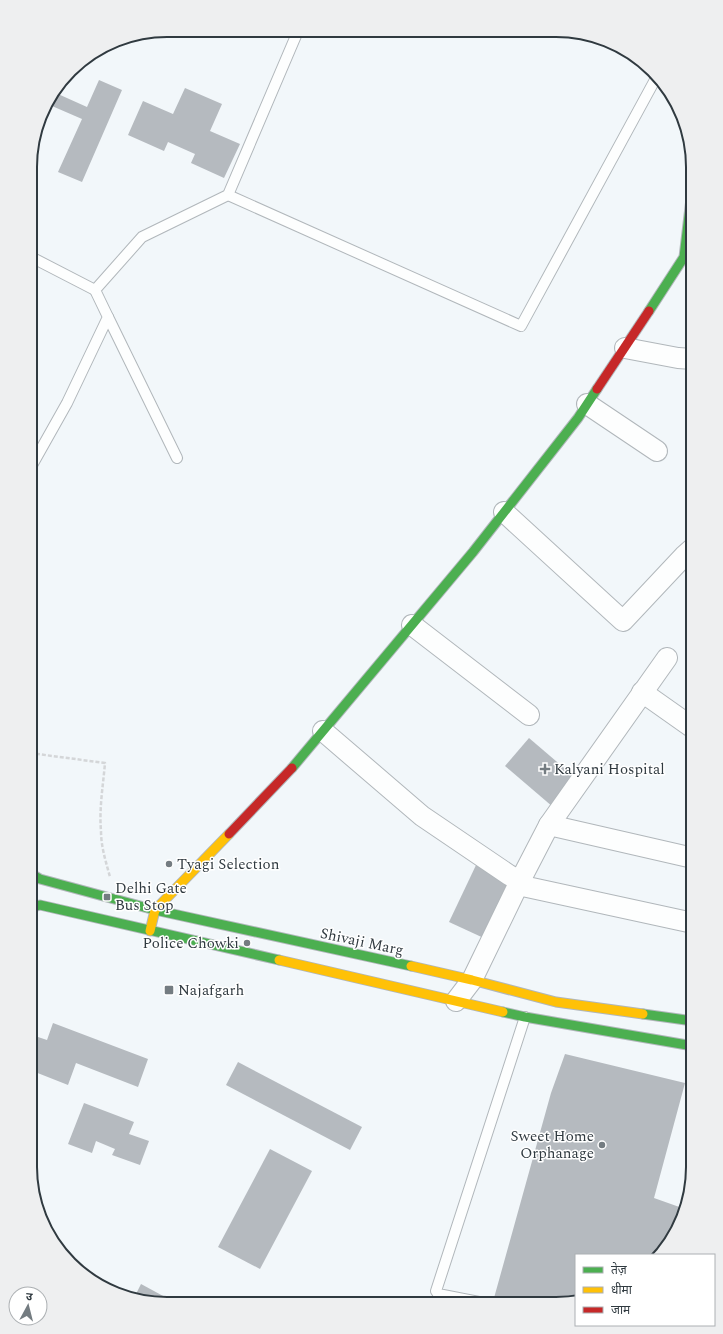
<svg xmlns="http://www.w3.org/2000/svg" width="723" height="1334" font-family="Spectral,'Noto Sans Devanagari',serif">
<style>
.building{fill:#b5babf}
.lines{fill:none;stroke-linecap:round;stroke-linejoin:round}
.lane-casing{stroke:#b1b7bb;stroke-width:12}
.street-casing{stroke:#b1b7bb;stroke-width:22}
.fast-casing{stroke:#b1b7bb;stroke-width:11}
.slow-casing{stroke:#b1b7bb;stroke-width:11}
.jam-casing{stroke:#b1b7bb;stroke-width:11}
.path{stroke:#d4d6d8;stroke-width:2.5;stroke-dasharray:4 2;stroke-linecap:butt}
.lane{stroke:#fdfefe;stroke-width:10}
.street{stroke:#fdfefe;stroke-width:20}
.fast{stroke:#4caf50;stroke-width:9}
.slow{stroke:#ffc107;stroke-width:9}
.jam{stroke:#c62828;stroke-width:9}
.poi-dot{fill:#747c81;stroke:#fff;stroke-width:1.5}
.labels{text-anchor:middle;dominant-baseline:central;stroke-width:3;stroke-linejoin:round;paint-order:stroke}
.poi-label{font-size:15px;fill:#303a40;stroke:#fff;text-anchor:start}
.street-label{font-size:15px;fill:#303a40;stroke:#fff}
.rim{fill:none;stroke:#303a40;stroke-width:2}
</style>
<rect width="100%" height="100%" fill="#f2f7fa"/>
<g class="building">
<path d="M99 80 122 90 82 182 58 172 82 119 52 106 58 94 87 107Z"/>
<path d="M185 88 222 104 210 131 240 144 224 178 191 163 195 154 168 142 164 151 128 135 143 101 173 114Z"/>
<path d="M529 738 577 779 553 807 505 766Z"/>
<path d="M477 863 516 881 488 940 449 922Z"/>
<path d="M30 1015 38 1018 32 1035 47 1040 53 1023 148 1059 138 1087 76 1063 68 1085 30 1070Z"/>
<path d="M565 1054 685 1083 654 1198 685 1209 683 1219 665 1250 660 1255H576V1301L556 1304H526L494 1298 551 1093Z"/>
<path d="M238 1062 362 1127 350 1150 226 1085Z"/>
<path d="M84 1103 134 1122 129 1134 149 1141 140 1165 112 1155 115 1149 96 1141 92 1153 68 1144Z"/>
<path d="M270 1149 312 1171 260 1269 218 1247Z"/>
<path d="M141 1284 165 1297 162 1303H149L134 1298Z"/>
</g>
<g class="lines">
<g class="lane-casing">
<g id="lane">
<path d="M228 195 521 326 656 78"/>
<path d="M31 257 95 290"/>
<path d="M108 317 177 458"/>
<path d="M31 467 67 403 108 317 95 290 142 237 228 195 298 31"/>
<path d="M489 1304 438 1294 436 1291 525 1017"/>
</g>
</g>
<g class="street-casing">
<g id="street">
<path d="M625 348 678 358 693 359"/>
<path d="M587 404 657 451"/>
<path d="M504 512 623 621 684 556 693 548"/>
<path d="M412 625 529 715"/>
<path d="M642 692 693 728"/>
<path d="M323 731 422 816 509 875 520 881"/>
<path d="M549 825 693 858"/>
<path d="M518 885 693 923"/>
<path d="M456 1001 472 980 520 881 549 825 667 658"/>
</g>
</g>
<g class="fast-casing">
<g id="fast">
<path d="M649 311 684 257 693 182"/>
<path d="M292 768 473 552 578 418 597 389"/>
<path d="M30 873 40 879 155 910 411 966"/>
<path d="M30 908 40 905 279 960"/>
<path d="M503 1012 525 1017 693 1046"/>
<path d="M643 1014 693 1021"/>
</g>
</g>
<g class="slow-casing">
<g id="slow">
<path d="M150 931 155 910 229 834"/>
<path d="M279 960 503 1012"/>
<path d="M411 966 472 980 556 1002 643 1014"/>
</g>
</g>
<g class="jam-casing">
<g id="jam">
<path d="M597 389 649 311"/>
<path d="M229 834 292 768"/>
</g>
</g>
<path class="path" d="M30 753 105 763C103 786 99 809 101 831 101 847 106 862 110 877"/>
<use href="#lane" class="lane"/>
<use href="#street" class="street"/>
<use href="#fast" class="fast"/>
<use href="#slow" class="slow"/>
<use href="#jam" class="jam"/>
</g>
<g class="poi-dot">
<path d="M543 763h4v4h4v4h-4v4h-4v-4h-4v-4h4z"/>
<circle cx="169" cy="864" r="4"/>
<rect x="103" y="893" width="8" height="8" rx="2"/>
<circle cx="247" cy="943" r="4"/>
<rect x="164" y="985" width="10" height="10" rx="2"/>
<circle cx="602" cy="1145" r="4"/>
</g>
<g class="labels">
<g class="poi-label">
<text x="554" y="769">Kalyani Hospital</text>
<text x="177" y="864">Tyagi Selection</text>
<text x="115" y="888">Delhi Gate<tspan x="115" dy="17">Bus Stop</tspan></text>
<text x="239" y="943" text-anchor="end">Police Chowki</text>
<text x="178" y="990">Najafgarh</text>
<text x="594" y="1136" text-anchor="end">Sweet Home<tspan x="594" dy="17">Orphanage</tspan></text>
</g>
<g class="street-label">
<text transform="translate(362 942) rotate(12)">Shivaji Marg</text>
</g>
</g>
<path d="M0 0H723V1334H0ZM167 37H556A130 130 0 0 1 686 167V1167A130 130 0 0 1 556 1297H167A130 130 0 0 1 37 1167V167A130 130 0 0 1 167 37Z" fill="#eeeff0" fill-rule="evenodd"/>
<path class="rim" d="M167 37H556A130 130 0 0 1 686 167V1167A130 130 0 0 1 556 1297H167A130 130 0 0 1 37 1167V167A130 130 0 0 1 167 37Z"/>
<rect x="575" y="1254" width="140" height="72" fill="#ffffff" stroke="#acb0b3"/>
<rect x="583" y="1267" width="20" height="6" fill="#4caf50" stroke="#acb0b3"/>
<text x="611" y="1274" font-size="12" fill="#303a40">तेज़</text>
<rect x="583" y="1287" width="20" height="6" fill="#ffc107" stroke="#acb0b3"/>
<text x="611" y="1294" font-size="12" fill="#303a40">धीमा</text>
<rect x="583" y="1307" width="20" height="6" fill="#c62828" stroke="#acb0b3"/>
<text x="611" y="1314" font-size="12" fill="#303a40">जाम</text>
<g transform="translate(28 1306) rotate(7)"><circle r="19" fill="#ffffff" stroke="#acb0b3"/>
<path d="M0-3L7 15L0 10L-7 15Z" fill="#747c81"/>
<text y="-6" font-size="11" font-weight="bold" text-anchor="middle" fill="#303a40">उ</text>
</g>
</svg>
